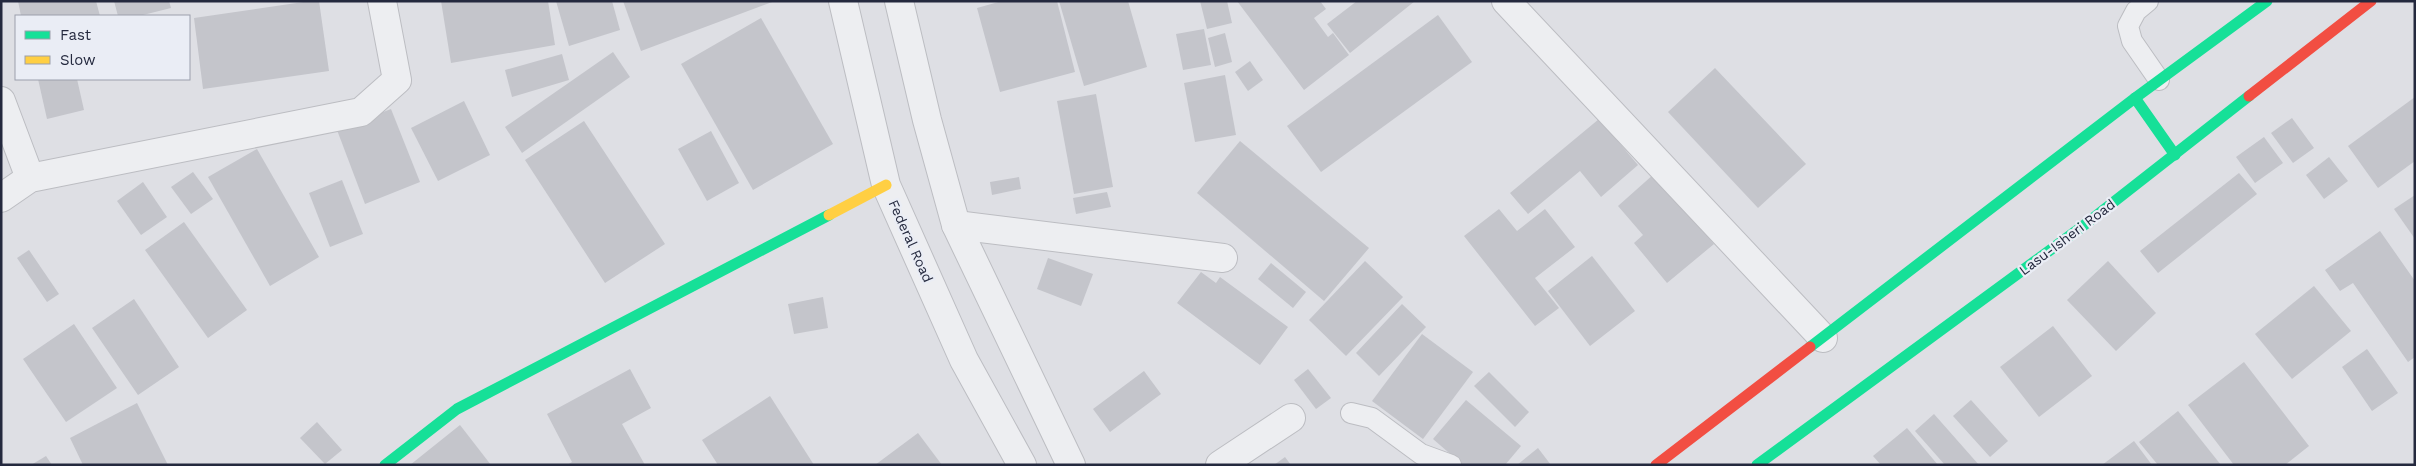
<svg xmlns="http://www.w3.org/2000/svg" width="2416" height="466" font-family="'Work Sans',sans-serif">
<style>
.building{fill:#c4c5cb}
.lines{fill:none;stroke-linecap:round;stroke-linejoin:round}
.lane-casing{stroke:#bcbdc2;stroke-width:22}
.street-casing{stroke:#bcbdc2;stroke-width:30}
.lane{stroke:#edeef1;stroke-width:20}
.street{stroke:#edeef1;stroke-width:28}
.fast{stroke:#16e098;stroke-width:11}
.slow{stroke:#ffcf43;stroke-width:11}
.jam{stroke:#f24e42;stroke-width:11}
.labels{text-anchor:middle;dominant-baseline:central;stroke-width:4.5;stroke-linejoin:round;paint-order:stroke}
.street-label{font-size:14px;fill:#24293e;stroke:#eaedf5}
</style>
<rect width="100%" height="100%" fill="#dedfe4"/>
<g class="building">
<path d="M18 1H96L100 16H21Z"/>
<path d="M114 1H169L171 8 139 16H118Z"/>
<path d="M310 1H319L329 71 203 89 194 18Z"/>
<path d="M441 1H548L555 45 451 63Z"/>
<path d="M556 1H612L620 30 569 46Z"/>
<path d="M623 1H775L641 51Z"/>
<path d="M1002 1H1057L1075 72 1000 92 977 8Z"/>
<path d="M1059 1H1128L1147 67 1084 86Z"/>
<path d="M1200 1H1227L1232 23 1207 29Z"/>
<path d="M1237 1H1320L1326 9 1314 18 1328 37 1333 33 1349 55 1304 90Z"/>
<path d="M1357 1H1415L1350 53 1327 24Z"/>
<path d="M1438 15 1472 62 1321 172 1287 126Z"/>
<path d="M761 18 833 144 753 190 681 64Z"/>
<path d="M1204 29 1211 65 1183 70 1176 34Z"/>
<path d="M1225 33 1232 62 1215 67 1208 38Z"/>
<path d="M613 52 630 77 522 153 505 127Z"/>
<path d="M562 54 569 80 512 97 505 70Z"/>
<path d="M1250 61 1263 80 1248 91 1235 72Z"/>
<path d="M1715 68 1806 164 1758 208 1668 112Z"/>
<path d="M1225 75 1236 135 1195 142 1184 83Z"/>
<path d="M38 79H77L84 110 47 119Z"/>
<path d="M1096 94 1113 187 1074 194 1057 101Z"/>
<path d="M2415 97V161L2378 188 2348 146Z"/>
<path d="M464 101 490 155 438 181 411 128Z"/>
<path d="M391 109 420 182 365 204 337 130Z"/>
<path d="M2292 118 2314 148 2293 163 2271 133Z"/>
<path d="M1599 119 1638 165 1601 197 1580 171 1528 214 1510 193Z"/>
<path d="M584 121 665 244 605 283 525 160Z"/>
<path d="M711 131 739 183 707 201 678 149Z"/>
<path d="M2264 137 2283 163 2255 183 2236 157Z"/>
<path d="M1240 141 1369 248 1324 301 1197 193Z"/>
<path d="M257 149 319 257 270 286 208 177Z"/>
<path d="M2329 157 2348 181 2324 199 2306 175Z"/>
<path d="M193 172 213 199 191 214 171 187Z"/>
<path d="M2239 173 2257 194 2158 273 2140 251Z"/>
<path d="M1654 174 1714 244 1667 283 1634 243 1643 235 1618 206Z"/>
<path d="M1019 177 1021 189 992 195 990 182Z"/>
<path d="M342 180 363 234 330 247 309 193Z"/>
<path d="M143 182 167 217 141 235 117 201Z"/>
<path d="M1107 192 1111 207 1076 214 1073 198Z"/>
<path d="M2415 195V239L2394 209Z"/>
<path d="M1499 209 1517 231 1545 209 1575 247 1535 278 1559 308 1535 326 1464 236Z"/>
<path d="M184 222 247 310 208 338 145 250Z"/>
<path d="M2380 231 2415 281V357L2408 362 2353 283 2340 291 2325 270Z"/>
<path d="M29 250 59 294 47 302 17 258Z"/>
<path d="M1592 256 1635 311 1590 346 1548 291Z"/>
<path d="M1048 258 1093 274 1081 306 1037 289Z"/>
<path d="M1365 261 1403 297 1346 356 1309 320Z"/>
<path d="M2108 261 2156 313 2116 351 2067 300Z"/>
<path d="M1271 263 1306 292 1293 308 1258 279Z"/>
<path d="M1201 272 1216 283 1220 277 1288 327 1260 365 1177 303Z"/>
<path d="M2314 286 2351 331 2292 379 2255 334Z"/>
<path d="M823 297 828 328 794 334 788 304Z"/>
<path d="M134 299 179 367 138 395 92 328Z"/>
<path d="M1402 304 1426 327 1379 376 1356 353Z"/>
<path d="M74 324 117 388 66 422 23 359Z"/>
<path d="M2053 326 2092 376 2039 417 2000 367Z"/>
<path d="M1422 334 1473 372 1423 439 1372 401Z"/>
<path d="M2367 349 2398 393 2372 411 2342 367Z"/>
<path d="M2244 362 2309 446 2285 465H2234L2188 405Z"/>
<path d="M630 369 651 408 622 424 645 465H567L572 462 547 414Z"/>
<path d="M1308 369 1331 398 1316 409 1294 380Z"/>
<path d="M1144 371 1161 394 1110 432 1093 409Z"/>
<path d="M1489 372 1529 412 1515 427 1474 386Z"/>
<path d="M770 396 814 465H718L702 440Z"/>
<path d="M1466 400 1521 446 1505 465H1463L1433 439Z"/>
<path d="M1971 400 2008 441 1990 457 1953 416Z"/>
<path d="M137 403 168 465H83L70 438Z"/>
<path d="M2178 411 2221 465H2158L2139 442Z"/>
<path d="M1934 414 1979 465H1945L1915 431Z"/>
<path d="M317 422 342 450 325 464 300 438Z"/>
<path d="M460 425 491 465H410Z"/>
<path d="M1907 428 1938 465H1881L1873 456Z"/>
<path d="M918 433 942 465H875Z"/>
<path d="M2134 441 2152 465H2102Z"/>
<path d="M1538 448 1551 465H1517Z"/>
<path d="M46 456 52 465H31Z"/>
<path d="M1285 457 1291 465H1274Z"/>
</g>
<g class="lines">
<g class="lane-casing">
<g id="lane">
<path d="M2148 1 2136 11 2128 26 2132 41 2159 80"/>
<path d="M1351 413 1372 418 1421 454 1451 465"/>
</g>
</g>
<g class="street-casing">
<g id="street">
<path d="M843 1 886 185 964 360 1022 465"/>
<path d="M899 1 927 120 956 225 1071 465"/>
<path d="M1506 1 1823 338"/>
<path d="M1 101 30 178"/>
<path d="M1 198 30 178 361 112 397 80 382 1"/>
<path d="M956 225 1223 258"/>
<path d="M1220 465 1291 418"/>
</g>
</g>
<use href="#lane" class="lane"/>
<use href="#street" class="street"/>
<g class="fast">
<path d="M2135 98 2175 155"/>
<path d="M1810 347 2135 98 2267 1"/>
<path d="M385 465 457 409 829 215"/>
<path d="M1757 465 2083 226 2249 96"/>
</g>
<path class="slow" d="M829 215 886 185"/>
<g class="jam">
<path d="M2249 96 2371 1"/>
<path d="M1656 465 1810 347"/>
</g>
</g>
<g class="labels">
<g class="street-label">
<text transform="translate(2067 237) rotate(-37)">Lasu-Isheri Road</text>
<text transform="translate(911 241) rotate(66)">Federal Road</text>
</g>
</g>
<rect width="2416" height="466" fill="none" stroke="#24293e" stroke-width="5"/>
<rect x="15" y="15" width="175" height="65" fill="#eaedf5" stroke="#9b9fac"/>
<rect x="25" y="31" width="25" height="8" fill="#16e098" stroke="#9b9fac"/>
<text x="60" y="40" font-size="15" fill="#24293e">Fast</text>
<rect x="25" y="56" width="25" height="8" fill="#ffcf43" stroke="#9b9fac"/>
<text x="60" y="65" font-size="15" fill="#24293e">Slow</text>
</svg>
